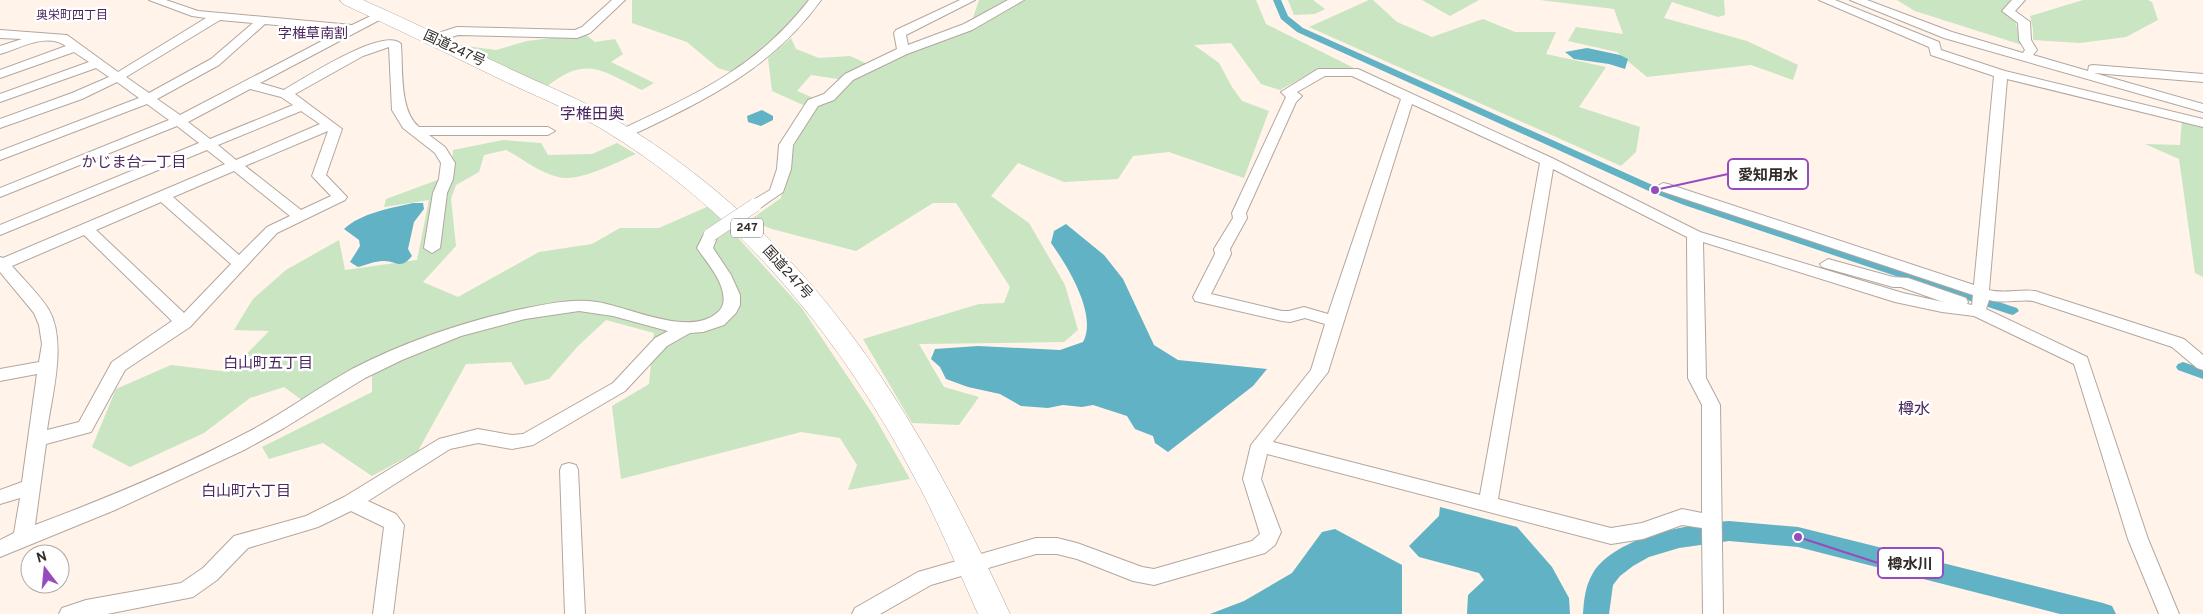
<svg xmlns="http://www.w3.org/2000/svg" width="2203" height="614" font-family="Overpass,'Noto Sans JP',sans-serif">
<style>
.green{fill:#c9e5c1}
.water{fill:#60b2c4}
.lines{fill:none;stroke-linecap:round;stroke-linejoin:round}
.canal{fill:#60b2c4;fill-rule:evenodd}
.river{fill:#60b2c4;fill-rule:evenodd}
.minor-casing{stroke:#b2a79f;stroke-width:2}
.highway-casing{stroke:#b2a79f;stroke-width:1}
.minor{fill:#fff;fill-rule:evenodd}
.highway{fill:#fff;fill-rule:evenodd}
.minor-bridge-casing{stroke:#b2a79f;stroke-width:14;stroke-linecap:butt}
.minor-bridge{stroke:#fff;stroke-width:13}
.labels{text-anchor:middle;dominant-baseline:central;stroke-width:5;stroke-linejoin:round;paint-order:stroke}
.far-neighbourhood-label{font-size:12px;fill:#4a265d;stroke:#fff}
.shield{fill:#fff;stroke:#6f6b69;stroke-width:1}
.shield-label{font-size:12px;font-weight:bold;fill:#312c29}
.far-quarter-label{font-size:14px;fill:#4a265d;stroke:#fff}
.street-label{font-size:14px;fill:#312c29;stroke:#fff}
.neighbourhood-label{font-size:15px;fill:#4a265d;stroke:#fff}
.quarter-label{font-size:16px;fill:#4a265d;stroke:#fff}
.leader{fill:none;stroke:#964cbe;stroke-width:2}
.callout-dot{fill:#964cbe;stroke:#fff;stroke-width:2}
.callout{fill:#fff;stroke:#964cbe;stroke-width:2}
.callout-label{font-size:15px;text-anchor:middle;font-weight:bold;fill:#312c29}
</style>
<rect width="100%" height="100%" fill="#fff3ea"/>
<g class="green">
<path d="M632 0H809L784 29 731 72 718 68 687 42 632 23Z"/>
<path d="M979 0H1256L1266 24 1356 69H1318L1280 90 1261 84 1231 43 1194 45 1219 63 1232 87 1242 101 1269 111 1244 178 1169 152 1133 156 1118 179 1064 182 1018 163 991 196 1029 223 1065 285 1078 330 1064 342 919 344 944 387 979 397 959 425 912 423 863 339 979 304 1004 303 1010 287 956 203H933L856 251 772 229 750 220 781 198 794 145 815 106 834 100 852 81 811 75 797 91 816 99 803 105 772 91 768 58 791 38 796 49 819 58 850 56 874 67 969 30Z"/>
<path d="M1288 0H1313L1325 9 1315 14 1294 15Z"/>
<path d="M1369 0H1373L1397 22 1432 37 1483 19 1515 32H1556L1546 54 1606 67 1579 107 1640 127 1636 152 1621 166 1309 27Z"/>
<path d="M1422 0H1479L1450 16Z"/>
<path d="M1540 0H1724L1725 15 1718 17 1672 2 1664 18 1747 41 1798 65 1793 80 1751 65 1647 77 1617 52 1568 41 1576 27 1623 34 1614 9Z"/>
<path d="M1897 0H2014L2013 14 2022 45 1915 11Z"/>
<path d="M2083 0H2148L2152 2 2158 20 2126 37 2080 43 2033 40V29L2030 16Z"/>
<path d="M585 34 595 42 615 39 623 54 611 62 654 83 642 90C601 70 586 55 546 87L494 64 466 46 496 50 527 41Z"/>
<path d="M2182 120 2203 125V277L2195 273 2179 159 2145 144 2180 145Z"/>
<path d="M503 140 541 143 548 155 592 154 617 143 636 154C617 162 578 183 558 177 540 173 523 159 506 150L484 155 479 172 456 185 451 199 456 246 423 282 458 297 539 252 592 244 620 228H659L709 206 801 307 874 416 910 479 848 490 857 465 840 438 801 432 621 479 612 406 649 384 654 333 606 320 578 346 549 379 525 385 511 362 466 364 418 451 372 476 323 443 269 459 262 447 372 392V373L306 403 284 387 250 398 204 433 130 467 92 447 116 389 171 365 229 372 269 331 234 330 253 299 286 270 339 240 345 270 417 260 429 200 384 207 386 199 451 175 453 150Z"/>
</g>
<g class="water">
<path d="M1587 48 1620 55 1628 59 1625 69 1609 64 1574 59 1565 52Z"/>
<path d="M762 110 773 116V120L761 126 748 122 747 116Z"/>
<path d="M413 203H423L424 209 414 222 408 249 412 256C400 271 396 260 383 261 375 261 366 265 358 267L350 262 360 246 359 240 344 229C361 213 391 208 413 203Z"/>
<path d="M1066 224 1104 255 1123 279 1154 345 1178 360 1267 369 1253 386 1168 452 1155 443 1153 436 1135 429 1127 416 1093 405 1082 407 1063 405 1048 408 1021 406 1000 394 968 387 946 379 940 367 931 359 935 349 978 346 1060 350 1083 342C1098 315 1067 265 1051 243L1054 231Z"/>
<path d="M1440 507 1517 527 1552 567 1569 598 1570 614H1467L1468 595 1484 580 1479 573 1419 557 1409 546 1439 516Z"/>
<path d="M1335 529 1402 565V614H1210L1244 601 1292 573 1322 532Z"/>
</g>
<g class="lines">
<g class="canal">
<path d="M1273 0H1281L1288 16 1303 28 1659 188 1692 201 2017 308 2019 311 2013 315 2009 314 1684 205 1651 192 1297 32 1281 19Z"/>
<path d="M2183 362 2203 369V379L2178 370 2176 367 2178 364Z"/>
</g>
<path class="river" d="M1729 521 1798 527 2103 603 2112 606 2116 614H2060L1798 547 1729 541 1679 548 1649 557 1633 566 1620 576 1613 585 1609 614H1583C1584 600 1585 586 1593 573 1616 536 1689 524 1729 521Z"/>
<g class="minor-casing">
<g id="minor">
<path d="M149 0H166L198 11 352 25 377 13H385V17L260 83 284 90C303 79 384 26 401 44 403 69 399 111 419 127H548L555 131 548 135H429L445 147 455 163 453 179 447 193 440 248 432 253 424 248 433 193 439 179 441 163 435 153 403 128 392 110 389 47 363 56 295 94 342 129 326 175 347 197 345 200 277 233 190 327 125 370 91 432 46 444 35 525C107 498 180 468 248 432 284 413 316 389 352 369 404 342 460 323 517 310 543 305 570 298 597 302 630 307 690 338 718 312 726 305 724 295 721 286 716 272 705 260 697 248L705 232H715L718 235 713 248 731 275 740 295V305L736 313 724 325 703 332 690 333 667 346 625 391 533 445 512 449 478 443 450 449 368 501 396 514 404 525 393 614H373L384 527 351 511 318 527 248 548 217 580 193 597 107 614H59L62 608 86 600 181 583 203 568 234 536 306 516 344 497 439 439 478 429 512 435 523 434 613 383 655 338 668 331 613 316 579 311 525 319 461 336 402 360 365 378 284 428 244 450 115 510 0 557V540L14 533 20 498 0 504V490L22 482 37 374 0 381V369L39 362 42 344 39 325 34 313 0 272V257L3 258 225 164 207 150 0 235V225L199 143 177 126 0 197V188L169 120 147 104 0 160V151L139 98 117 82 82 99 0 128V119L72 93 109 77 96 68 0 102V94L89 62 74 52 0 78V70L66 46C46 32 21 48 0 54V46L22 39 0 38V30L67 35 118 72 206 18 192 16ZM220 20 253 23 211 59 149 93 126 77ZM265 24 341 31 180 115 157 99 219 65ZM250 89 281 97 293 105 210 139 188 122ZM301 111 320 124 236 160 218 145ZM328 131 312 176 331 196 301 210 245 166ZM234 171 290 216 267 227 239 255 173 197ZM161 202 231 264 184 313 96 230ZM84 235 172 321 112 362 79 422 47 430C52 395 67 342 49 310 39 294 24 280 12 266Z"/>
<path d="M612 0H625L590 33 577 38 458 35 433 43 427 39 429 36 457 27 575 30 582 27Z"/>
<path d="M809 0H821C771 70 703 101 628 137H618L616 134 618 131C696 94 754 70 809 0Z"/>
<path d="M960 0H975L906 35 908 45 964 24 1008 0H1024L972 30 907 54 853 80 834 100 818 106 793 145 791 169 783 192 760 208H750L748 205 750 202 770 190 777 169 779 145 808 100 824 94 845 74 897 49 894 33 896 30Z"/>
<path d="M1819 0H1835L1939 42 1941 50 2005 71 2203 119V127L2007 79 1989 290C2004 294 2020 289 2035 291L2184 339 2203 355V370L2197 368 2172 347 2033 301C2018 299 2003 304 1989 300L1986 309 2087 357 2148 539 2179 614H2159L2128 539 2074 364 1974 316 1942 312 1895 302 1703 242 1706 378 1720 405 1723 614H1703L1702 528 1682 525 1643 539 1611 544 1267 454 1261 479 1281 532 1275 545 1265 553 1154 585 1133 581 1077 559 1057 554H1036L931 585 880 614H852L855 608 918 572 1036 538H1057L1077 543 1142 567 1154 569 1252 541 1260 534 1243 479 1251 445 1311 370 1325 324 1305 318 1290 322 1282 321 1195 301 1193 297 1215 254 1214 249 1233 218 1232 213 1286 97 1281 92 1318 69H1358L1552 158 1700 232 1903 293 1943 302 1901 287H1893L1822 267 1820 264 1828 259 1893 277 1908 278 1966 298 1968 302 1967 304 1972 305 1973 295 1658 190 1656 187 1663 183 1668 184 1974 285 1994 76 1931 55 1929 47ZM1325 76H1352L1401 99 1328 314 1304 307 1289 311H1282L1211 294 1231 254 1230 249 1247 218 1246 213 1296 102 1302 96 1297 92ZM1412 104 1540 163 1480 495 1273 442 1328 372ZM1553 169 1687 237 1688 378 1702 405V513L1682 509 1642 523 1611 528 1498 499Z"/>
<path d="M1850 0H1867L1952 32 2023 53 2025 50 2019 40 2018 23 2002 11 2012 0H2025L2015 11 2030 22 2031 40 2037 50 2033 55 2088 71 2089 66 2093 65 2203 74V82L2094 73 2203 104V112L1944 38Z"/>
<path d="M569 463 576 465 578 470 585 614H565L560 470 562 465Z"/>
</g>
</g>
<g class="highway-casing">
<path id="highway" d="M340 0H363C417 24 470 50 523 75 552 88 583 101 611 117 811 235 915 409 1010 614H978C956 565 936 516 910 469 835 330 732 205 595 125 566 108 534 95 504 81 451 55 397 29 343 4Z"/>
</g>
<use href="#minor" class="minor"/>
<use href="#highway" class="highway"/>
<g class="minor-bridge-casing">
<path id="minor-bridge" d="M710 235 755 205"/>
</g>
<use href="#minor-bridge" class="minor-bridge"/>
</g>
<g class="labels">
<g class="far-neighbourhood-label">
<text x="72" y="16">奥栄町四丁目</text>
</g>
<rect class="shield" x="731" y="218.5" width="32" height="19" rx="4"/>
<g class="shield-label">
<text x="747" y="228">247</text>
</g>
<g class="far-quarter-label">
<text x="313" y="34">字椎草南割</text>
</g>
<g class="street-label">
<text transform="translate(454 49) rotate(25)">国道247号</text>
<text transform="translate(787 273) rotate(48)">国道247号</text>
</g>
<g class="neighbourhood-label">
<text x="134" y="163">かじま台一丁目</text>
<text x="268" y="364">白山町五丁目</text>
<text x="246" y="492">白山町六丁目</text>
</g>
<g class="quarter-label">
<text x="592" y="115">字椎田奥</text>
<text x="1914" y="410">樽水</text>
</g>
</g>
<path class="leader" d="M1655 190L1728 174M1798 537L1878 563"/>
<g class="callout-dot">
<circle cx="1655" cy="190" r="5"/>
<circle cx="1798" cy="537" r="5"/>
</g>
<g class="callout">
<rect x="1728" y="159" width="80" height="30" rx="5"/>
<rect x="1878" y="548" width="65" height="30" rx="5"/>
</g>
<g class="callout-label">
<text x="1768" y="180">愛知用水</text>
<text x="1910" y="569">樽水川</text>
</g>
<g transform="translate(45 569) rotate(344)"><circle r="24" fill="#ffffff" stroke="#adaba9"/>
<path d="M0-4L9 19L0 12L-9 19Z" fill="#964cbe"/>
<text y="-8" font-size="14" font-weight="bold" text-anchor="middle" fill="#312c29">N</text>
</g>
</svg>
